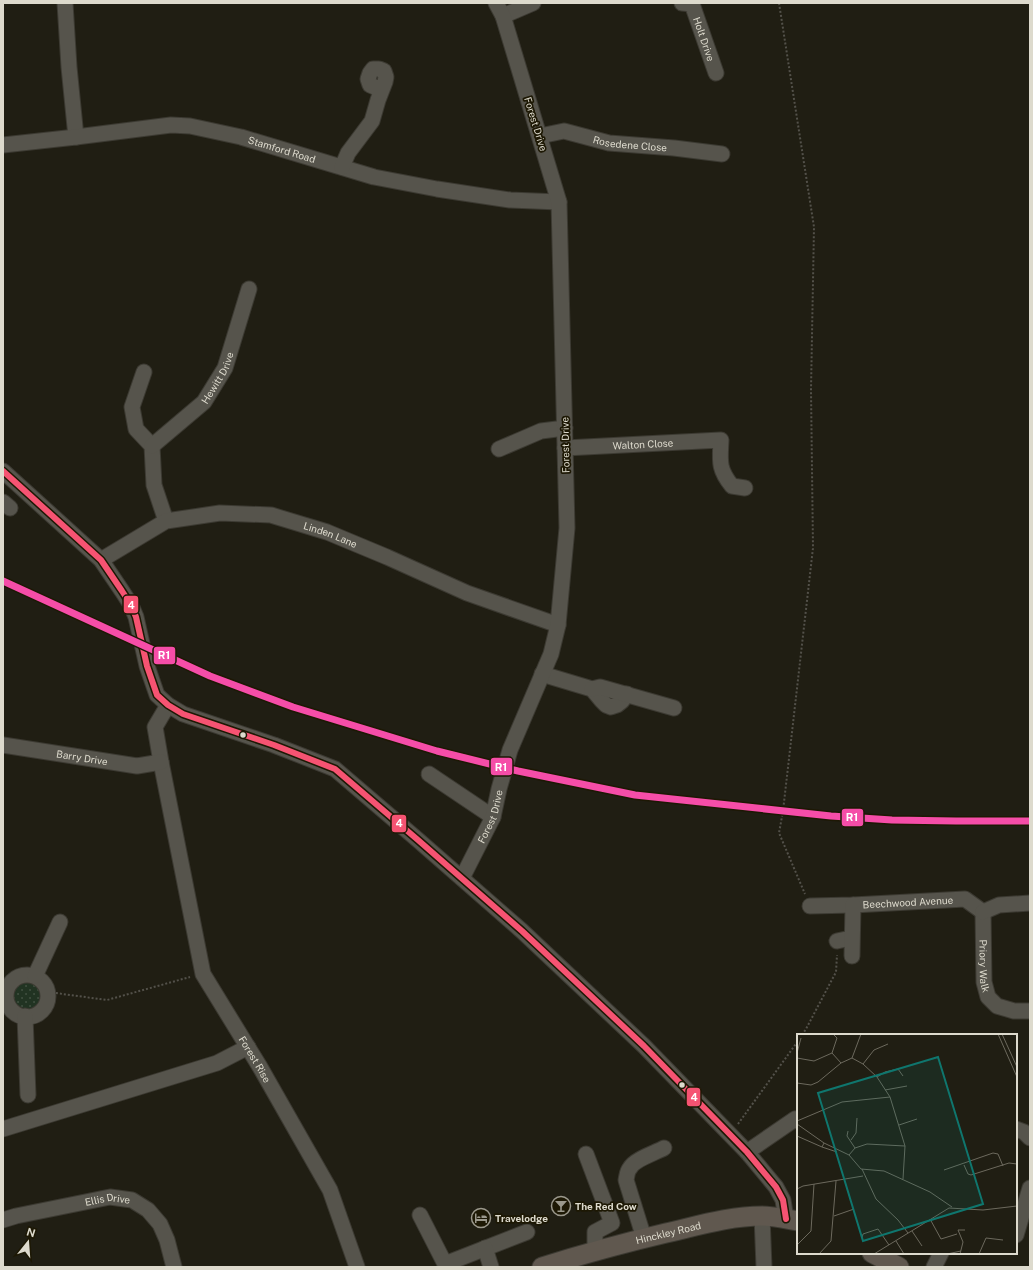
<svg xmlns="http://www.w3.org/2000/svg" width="1033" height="1270" font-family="'Public Sans',sans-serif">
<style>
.grass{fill:url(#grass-dots)}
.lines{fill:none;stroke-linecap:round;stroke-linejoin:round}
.minor-casing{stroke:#3c3a32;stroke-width:17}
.major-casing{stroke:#3c3a32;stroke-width:21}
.path{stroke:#53514a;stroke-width:2;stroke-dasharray:2 2;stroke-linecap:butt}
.minor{stroke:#56544c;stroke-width:15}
.major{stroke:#60584f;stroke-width:19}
.bus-1-casing{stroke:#1d1804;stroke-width:9}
.bus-1{stroke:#f65372;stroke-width:6}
.rail-1-casing{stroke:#1d1804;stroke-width:10}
.rail-1{stroke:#f54da8;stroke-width:7}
.bus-dot{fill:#dddacd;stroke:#1d1804;stroke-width:1.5}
.labels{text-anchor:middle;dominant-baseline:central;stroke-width:3.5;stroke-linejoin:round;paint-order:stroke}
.street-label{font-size:10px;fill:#dddacd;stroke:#1d1804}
.poi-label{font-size:10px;font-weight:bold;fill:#dddacd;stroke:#1d1804;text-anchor:start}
.inset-road{fill:none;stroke:#6c695d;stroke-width:1}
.view{fill:#0f766e;fill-opacity:0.15;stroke:#0f766e;stroke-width:2}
.inset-edge{fill:none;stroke:#dddacd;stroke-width:2}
.line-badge{stroke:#1d1804;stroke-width:1.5}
.badge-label{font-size:11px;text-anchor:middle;font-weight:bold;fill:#fff}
</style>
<defs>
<pattern id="grass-dots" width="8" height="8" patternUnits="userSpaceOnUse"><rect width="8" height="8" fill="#213322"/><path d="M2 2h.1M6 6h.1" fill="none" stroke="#415041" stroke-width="1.8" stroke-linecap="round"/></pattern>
</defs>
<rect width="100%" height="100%" fill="#201e13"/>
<circle class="grass" cx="27" cy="995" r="16"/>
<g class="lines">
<g class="minor-casing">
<g id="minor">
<path d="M65 3 69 67 76 137"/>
<path id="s1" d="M682 3 692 4 716 73"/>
<path d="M503 16 533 3"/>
<path id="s2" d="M540 136 564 131 609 143 674 148 722 154"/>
<path id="s3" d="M3 145 76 137 171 125 190 126 241 137 374 177 437 189 510 200 559 202"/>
<path d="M342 167 348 153 372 121 378 100 385 82 386 77 384 71 379 69H373L370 73 368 79 370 85 377 88 383 87"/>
<path d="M144 372 132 407 136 429 152 446 154 485 166 521"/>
<path id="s4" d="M152 446 204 402 225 368 249 289"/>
<path id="s5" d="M565 448 721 440C720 461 718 469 732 486L745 488"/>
<path d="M499 449 541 431 565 428"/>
<path d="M3 471 101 560 122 591 131 605 136 617 147 666 157 695 168 705 183 714 274 745 335 769 418 840 522 931 644 1046 747 1152 776 1187 783 1200 786 1219"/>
<path d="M3 502 10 508"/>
<path id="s6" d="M101 560 166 521 220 513 271 515 327 532 387 557 467 593 558 625"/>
<path d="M542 674 592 689 602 701 606 705 611 707 617 705 622 701 627 694"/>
<path d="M592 689 600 687 674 708"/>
<path id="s7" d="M168 705 155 727 161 762 203 974 260 1067 330 1190 357 1267"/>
<path id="s8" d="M3 745 137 766 161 762"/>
<path d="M429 774 493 817"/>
<path id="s9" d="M462 878 493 817 499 789 510 750 551 654 558 625 567 528 559 202 503 16 496 3"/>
<path id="s10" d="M810 906 853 905 965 899 983 912"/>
<path id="s11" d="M983 912 984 982 988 997 997 1006 1014 1011H1030"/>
<path d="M983 912 999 905 1030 903"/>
<path d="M837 941 851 938"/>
<path d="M852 956 853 905"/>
<circle cx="27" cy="996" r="21"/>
<path d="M35 976 60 922"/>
<path d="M25 1016 28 1095"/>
<path d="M3 1129 217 1063 248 1047"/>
<path d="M1016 1129 1024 1132 1030 1138"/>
<path d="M747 1152 795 1119 798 1121"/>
<path d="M586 1154 612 1223 595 1232V1251"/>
<path d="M420 1215 445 1264 527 1232"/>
<path d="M762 1216 764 1267"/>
<path id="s12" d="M3 1220 16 1216 110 1197 132 1200 148 1210 160 1224 167 1240 174 1267"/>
<path d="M1016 1235 1030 1188"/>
<path d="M644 1238 626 1180C627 1176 627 1171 630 1168 635 1159 655 1153 664 1148"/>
<path d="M485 1248 491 1267"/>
<path d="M934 1267 941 1253"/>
</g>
</g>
<g class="major-casing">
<g id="major">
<path d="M872 1253 899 1267"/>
<path id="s13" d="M542 1267C583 1254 624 1243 666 1233 697 1226 730 1216 762 1216 774 1216 786 1219 798 1221"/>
</g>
</g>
<g class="path">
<path d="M779 3 814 227 811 390 813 548 783 811 779 833 805 894"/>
<path d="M48 992 107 1000 190 977"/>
<path d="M802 1035 806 1029 836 972 837 955"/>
<path d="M738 1124 798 1041"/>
<path d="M1016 1251H1018"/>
</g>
<use href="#minor" class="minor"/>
<use href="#major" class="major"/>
<g class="bus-1-casing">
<path id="bus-1" d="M3 471 101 560 122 591 131 605 136 617 147 666 157 695 168 705 183 714 274 745 335 769 418 840 522 931 644 1046 747 1152 776 1187 783 1200 786 1219"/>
</g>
<use href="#bus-1" class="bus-1"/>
<g class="rail-1-casing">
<path id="rail-1" d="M3 581 210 676 293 707 437 751 518 771 635 795 831 816 892 820 956 821H1030"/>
</g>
<use href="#rail-1" class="rail-1"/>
</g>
<defs>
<g id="bar-ring" transform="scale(1)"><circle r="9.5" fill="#1d1804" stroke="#9b988c" stroke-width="1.5"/><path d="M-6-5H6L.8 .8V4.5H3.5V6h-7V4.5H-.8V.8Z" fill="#9b988c"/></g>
<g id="hotel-ring" transform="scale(1)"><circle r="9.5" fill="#1d1804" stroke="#9b988c" stroke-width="1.5"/><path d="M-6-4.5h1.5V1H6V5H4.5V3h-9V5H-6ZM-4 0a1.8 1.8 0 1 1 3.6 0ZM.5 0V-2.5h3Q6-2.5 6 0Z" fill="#9b988c"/></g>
</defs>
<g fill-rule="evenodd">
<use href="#bar-ring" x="561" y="1206"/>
<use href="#hotel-ring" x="481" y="1218"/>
</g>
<g class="bus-dot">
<circle cx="243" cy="735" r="3.5"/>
<circle cx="682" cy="1085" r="3.5"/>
</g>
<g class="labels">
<g class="street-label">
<text stroke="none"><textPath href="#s1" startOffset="47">Holt Drive</textPath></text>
<text transform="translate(536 124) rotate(73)">Forest Drive</text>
<text stroke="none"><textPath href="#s2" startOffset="92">Rosedene Close</textPath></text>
<text stroke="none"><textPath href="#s3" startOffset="283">Stamford Road</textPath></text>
<text stroke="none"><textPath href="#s4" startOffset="96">Hewitt Drive</textPath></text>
<text stroke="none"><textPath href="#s5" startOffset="78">Walton Close</textPath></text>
<text transform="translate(565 445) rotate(-91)">Forest Drive</text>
<text stroke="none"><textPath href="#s6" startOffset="244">Linden Lane</textPath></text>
<text stroke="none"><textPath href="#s8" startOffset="80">Barry Drive</textPath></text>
<text stroke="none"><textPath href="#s9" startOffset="68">Forest Drive</textPath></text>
<text stroke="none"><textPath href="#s10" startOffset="98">Beechwood Avenue</textPath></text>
<text stroke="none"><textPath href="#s11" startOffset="54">Priory Walk</textPath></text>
<text stroke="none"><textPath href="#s7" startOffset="377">Forest Rise</textPath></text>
<text stroke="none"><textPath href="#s12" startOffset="107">Ellis Drive</textPath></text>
<text stroke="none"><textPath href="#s13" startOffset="131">Hinckley Road</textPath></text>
</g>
<g class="poi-label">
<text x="575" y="1206">The Red Cow</text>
<text x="495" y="1218">Travelodge</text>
</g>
</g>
<g transform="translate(797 1034)">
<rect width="220" height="220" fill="#201e13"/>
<path class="inset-road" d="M201 0 220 43M205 0 220 33M0 19 4 4M35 19 40 4 37 1M0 24 17 27 35 19 44 29M55 24 64 0M66 30 77 16 91 10M80 43 88 38 101 35 106 42M0 49 14 51 21 48 44 29 55 24 66 30 80 43 93 63 108 112 106 145M88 56 110 52M0 87 45 68 93 63M0 90 27 109 52 121 64 135 87 137 133 158 155 173M102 91 120 85M51 97 50 102 58 114M0 102 25 113 27 109M54 106 59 99 60 84M25 113 40 118M52 121 58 114 70 110 108 112M167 131 171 140 174 141 212 129 220 130M65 135 79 165 101 186 111 199M147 136 196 119 201 120 206 132M0 155 6 152 66 142M37 182 57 175M133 185 144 205 160 200M115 197 125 212M65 204 66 200 81 195 92 211M99 207 107 220M0 211 14 197 17 150M22 220 34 207 39 147M77 220 152 174 186 176 220 172M150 220 164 217M163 220 166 208 161 196H168M182 220 189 204 206 206"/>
<path class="view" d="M141 23 186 170 66 207 21 59Z"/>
<rect width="220" height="220" class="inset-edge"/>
</g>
<g class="line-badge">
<rect x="123" y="595" width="16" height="19" rx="4" fill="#f65372"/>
<rect x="153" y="646" width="23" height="19" rx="4" fill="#f54da8"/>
<rect x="490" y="757" width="23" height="19" rx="4" fill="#f54da8"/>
<rect x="841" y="808" width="23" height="19" rx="4" fill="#f54da8"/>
<rect x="391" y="814" width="16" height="19" rx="4" fill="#f65372"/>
<rect x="686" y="1087" width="15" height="20" rx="4" fill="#f65372"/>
</g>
<g class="badge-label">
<text x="131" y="609">4</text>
<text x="164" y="659">R1</text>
<text x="501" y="771">R1</text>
<text x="852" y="821">R1</text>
<text x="399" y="827">4</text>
<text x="694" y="1101">4</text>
</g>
<rect width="1033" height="1270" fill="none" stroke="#dddacd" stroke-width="8"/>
<g transform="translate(28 1242) rotate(17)" stroke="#1d1804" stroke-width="3" paint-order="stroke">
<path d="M0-3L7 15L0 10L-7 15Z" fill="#dddacd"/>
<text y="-6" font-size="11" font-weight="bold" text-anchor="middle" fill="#dddacd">N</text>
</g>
</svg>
